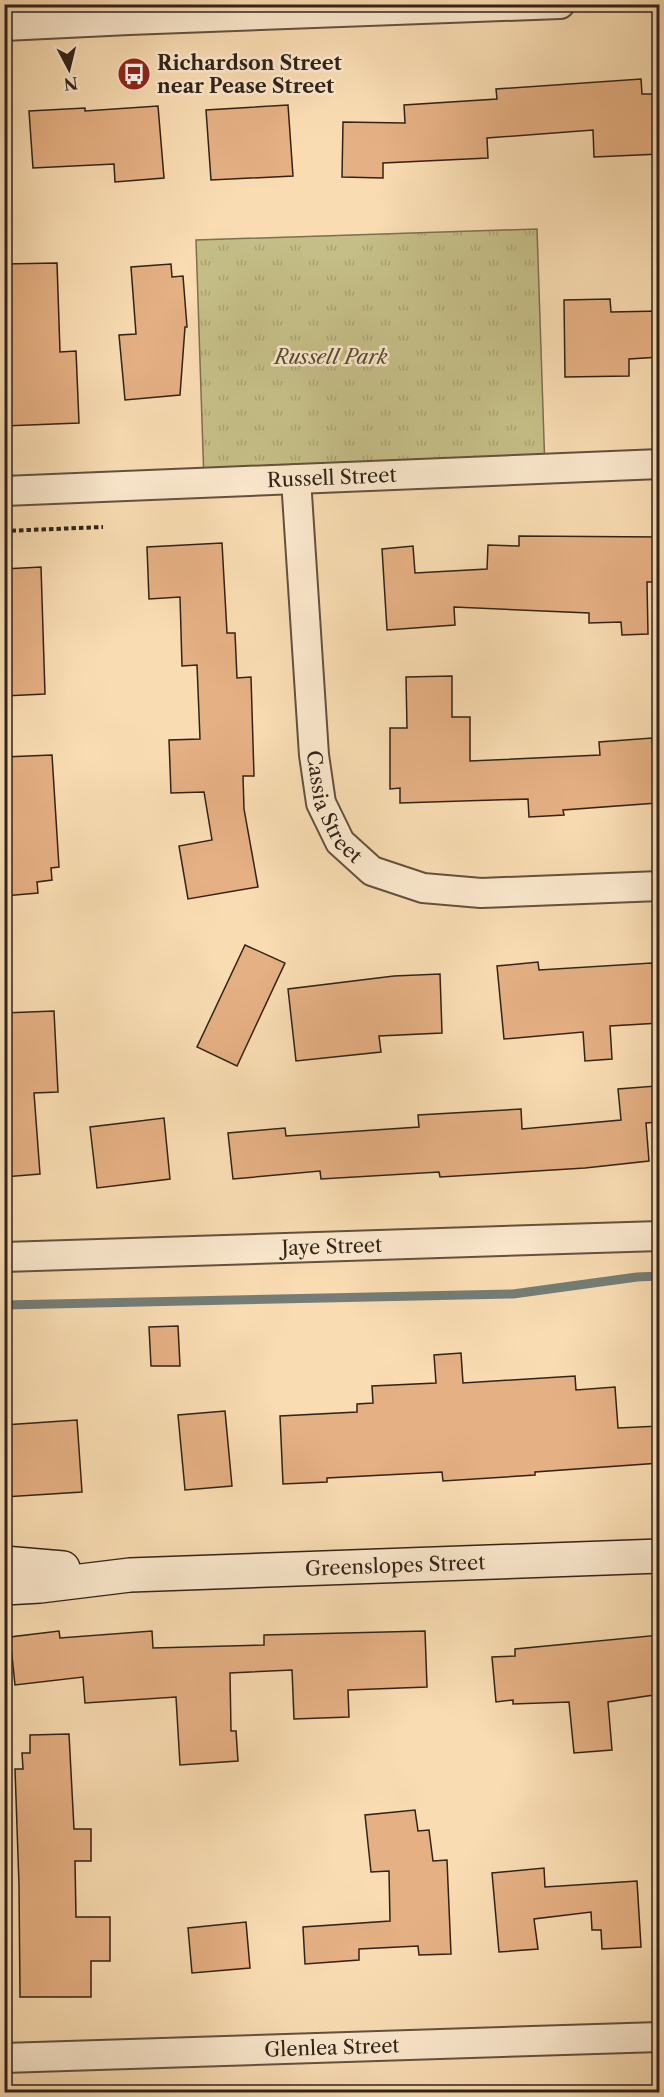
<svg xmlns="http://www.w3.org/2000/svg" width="664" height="2097" font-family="'Libre Caslon Text',serif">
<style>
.park{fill:url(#park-tufts);stroke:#7b7050;stroke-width:1.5}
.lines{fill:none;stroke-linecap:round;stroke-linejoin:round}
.stream{stroke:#747d77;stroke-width:9}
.building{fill:#e5b083;stroke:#312318;stroke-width:1.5}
.street-casing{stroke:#63513e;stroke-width:32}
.secondary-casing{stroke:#312318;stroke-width:36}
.path{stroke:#312318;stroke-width:4;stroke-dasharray:4.5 3;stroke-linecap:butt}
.street{stroke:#fbe8cd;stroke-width:28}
.secondary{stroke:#fbe8cd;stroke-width:33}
.labels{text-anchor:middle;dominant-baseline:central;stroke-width:5;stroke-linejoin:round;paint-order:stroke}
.poi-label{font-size:20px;font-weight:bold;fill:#312318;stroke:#fbe8cd;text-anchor:start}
.park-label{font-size:20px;font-style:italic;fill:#564a34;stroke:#fbe8cd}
.street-label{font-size:20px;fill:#312318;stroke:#fbe8cd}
</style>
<defs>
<pattern id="park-tufts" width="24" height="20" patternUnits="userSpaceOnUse" patternTransform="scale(1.5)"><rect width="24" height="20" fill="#c5be87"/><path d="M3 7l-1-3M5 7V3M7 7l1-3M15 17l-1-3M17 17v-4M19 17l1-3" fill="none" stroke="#aaa374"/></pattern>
</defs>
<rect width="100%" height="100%" fill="#f9dcb2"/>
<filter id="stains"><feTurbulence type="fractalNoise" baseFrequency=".00333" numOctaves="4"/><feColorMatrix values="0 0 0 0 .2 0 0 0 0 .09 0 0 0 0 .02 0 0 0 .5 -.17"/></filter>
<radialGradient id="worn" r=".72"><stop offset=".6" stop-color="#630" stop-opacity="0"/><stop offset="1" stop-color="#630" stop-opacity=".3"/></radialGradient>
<path class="park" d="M537 229 545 470 204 482 196 240Z"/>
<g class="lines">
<path class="stream" d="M4 1305 513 1294 637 1277 660 1276"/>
</g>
<g class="building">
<path d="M641 79 642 94H660V154L594 157 593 130 487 138 488 158 383 163V178L342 177 343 122 405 123 404 105 497 99 496 89Z"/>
<path d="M288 105 293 176 211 180 206 110Z"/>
<path d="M158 106 164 178 115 182 114 164 33 168 29 111 85 108V111Z"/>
<path d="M57 263 60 352 76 351 79 423 4 426V264Z"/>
<path d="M171 264 172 277 183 276 187 327H185L180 395 125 400 119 335 136 334 131 267Z"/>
<path d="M610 299 611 312 660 311V357L629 359V376L565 377 564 300Z"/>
<path d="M519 536 660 537V582H647L648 634 622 635 621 622 589 623V613L454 607 455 625 387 630 382 549 413 546 415 573 487 569 488 545 519 546Z"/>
<path d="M222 543 227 633H235L237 678 251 677 254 776H243L244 809 258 887 188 899 179 846 212 840 204 792 171 793 169 740 200 739 197 665 182 666 180 597 149 599 147 547Z"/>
<path d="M41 567 45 694 4 696V569Z"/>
<path d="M452 676V717H470V761L600 755 599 742 652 738 657 803 563 810 564 815 529 817 528 799 400 803V788L390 789V728H407L406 677Z"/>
<path d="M52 755 59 867 51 868 52 880 37 882 38 893 4 896V757Z"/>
<path d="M245 945 285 963 237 1066 197 1047Z"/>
<path d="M538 962 539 970 652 963 653 972H660V1023L610 1026 612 1059 585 1061 583 1032 504 1039 497 966Z"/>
<path d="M440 974 442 1033 379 1036 381 1052 296 1061 288 989 394 976Z"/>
<path d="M54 1011 58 1092 34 1093 40 1174 4 1177V1013Z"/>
<path d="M656 1086 659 1122 646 1123 649 1161 585 1168 440 1177 439 1172 321 1179 320 1171 233 1179 228 1133 285 1128 286 1136 419 1127 418 1115 521 1109 522 1129 621 1120 618 1089Z"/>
<path d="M164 1118 170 1179 97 1188 90 1127Z"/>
<path d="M178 1326 180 1366H151L149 1327Z"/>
<path d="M461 1353 463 1383 575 1376 576 1390 615 1387 618 1428 660 1426V1463L535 1472V1475L443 1481 442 1472 327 1478V1482L283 1484 280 1416 357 1412V1404L373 1403 372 1386 436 1383 434 1355Z"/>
<path d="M225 1411 232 1486 185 1490 178 1415Z"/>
<path d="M77 1420 82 1492 4 1497V1425Z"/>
<path d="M59 1631 60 1638 152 1631 153 1648 264 1645V1635L425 1631 427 1687 348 1690 349 1717 294 1719 292 1670 230 1673 231 1731H236L238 1761 180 1765 176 1697 85 1703 83 1677 15 1685 10 1637Z"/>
<path d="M660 1635V1694L608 1702 612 1750 574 1753 569 1702 513 1704V1700L496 1702 492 1657 515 1656V1649Z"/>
<path d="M69 1734 74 1829H91V1861H75L76 1917H110V1961H91V1997H20L19 1885 15 1769H23L22 1753H30V1735Z"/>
<path d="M415 1810 418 1831 429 1830 433 1861 447 1860 451 1954 419 1955 418 1946 359 1949V1960L305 1964 303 1927 390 1921 389 1871 371 1872 365 1815Z"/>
<path d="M544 1868 545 1887 637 1881 641 1947 602 1949 601 1930H592L591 1912 534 1919 538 1949 499 1952 492 1873Z"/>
<path d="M246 1922 250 1968 192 1973 188 1928Z"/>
</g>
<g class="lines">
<g class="street-casing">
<g id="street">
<path d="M4 26 129 20 560 4"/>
<path id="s1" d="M296 479 314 755 321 803 340 842 372 871 423 888 481 893 660 886"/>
<path id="s2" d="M4 491 660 464"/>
<path id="s3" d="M4 1257 660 1236"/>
<path id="s4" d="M4 2058 660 2037"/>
</g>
</g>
<g class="secondary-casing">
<g id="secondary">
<path d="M4 1563 63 1568"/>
<path id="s5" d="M4 1588 40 1586 130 1575 660 1556"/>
</g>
</g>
<path class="path" d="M4 531 103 527"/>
<use href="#street" class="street"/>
<use href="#secondary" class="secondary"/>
</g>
<defs>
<g id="bus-disc" transform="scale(1.725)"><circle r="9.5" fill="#8f2418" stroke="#fbe8cd"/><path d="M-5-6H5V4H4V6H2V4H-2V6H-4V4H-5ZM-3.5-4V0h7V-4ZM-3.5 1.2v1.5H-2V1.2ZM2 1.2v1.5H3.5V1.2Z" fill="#fff"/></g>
</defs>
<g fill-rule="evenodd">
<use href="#bus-disc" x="134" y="74"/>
</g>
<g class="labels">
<g class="poi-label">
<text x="157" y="63">Richardson Street<tspan x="157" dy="23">near Pease Street</tspan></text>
</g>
<g class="park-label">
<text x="331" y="357">Russell Park</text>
</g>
<g class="street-label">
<text stroke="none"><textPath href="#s2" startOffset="328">Russell Street</textPath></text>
<text stroke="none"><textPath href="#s1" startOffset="333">Cassia Street</textPath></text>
<text stroke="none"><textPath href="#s3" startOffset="328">Jaye Street</textPath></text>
<text stroke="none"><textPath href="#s5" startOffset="392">Greenslopes Street</textPath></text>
<text stroke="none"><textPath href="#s4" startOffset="328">Glenlea Street</textPath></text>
</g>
</g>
<rect width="664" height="2097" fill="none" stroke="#f9dcb2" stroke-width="24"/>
<rect x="6" y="6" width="652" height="2085" fill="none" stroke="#312318" stroke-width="3"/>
<rect x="12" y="12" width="640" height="2073" fill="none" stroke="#312318" stroke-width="1.5"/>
<g transform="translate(69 69) rotate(173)" stroke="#fbe8cd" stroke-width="4.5" paint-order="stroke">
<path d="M0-4.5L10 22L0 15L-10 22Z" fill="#312318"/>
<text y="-9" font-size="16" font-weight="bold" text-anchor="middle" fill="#312318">N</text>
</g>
<rect width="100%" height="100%" filter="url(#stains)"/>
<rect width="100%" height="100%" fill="url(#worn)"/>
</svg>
